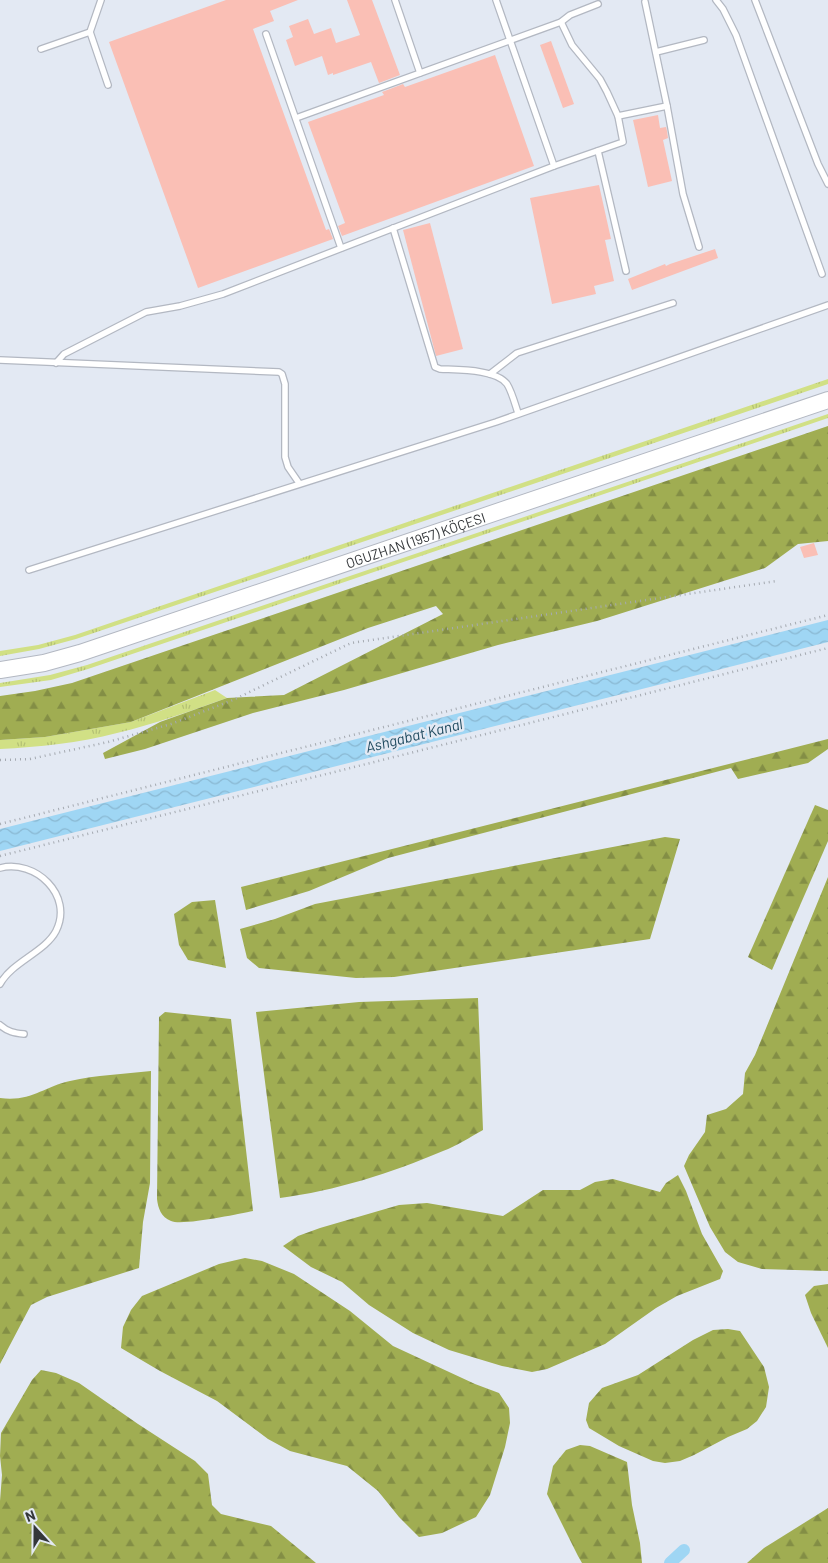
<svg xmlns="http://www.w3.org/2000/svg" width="828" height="1563" font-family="Barlow,sans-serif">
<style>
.grass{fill:url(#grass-tufts)}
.forest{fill:url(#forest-firs)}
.water{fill:url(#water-waves)}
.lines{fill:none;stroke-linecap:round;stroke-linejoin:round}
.canal{stroke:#9fd6f4;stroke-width:12}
.building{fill:#fabfb5}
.lane-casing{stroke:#b3b8c2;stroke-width:8}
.secondary-casing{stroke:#b3b8c2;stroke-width:18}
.path{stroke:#a5aab1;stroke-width:2.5;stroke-dasharray:1 4;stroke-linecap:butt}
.lane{stroke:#fff;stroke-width:5.5}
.secondary{stroke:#fff;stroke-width:16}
.labels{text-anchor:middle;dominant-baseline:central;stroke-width:5;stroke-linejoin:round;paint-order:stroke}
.street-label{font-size:14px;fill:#34373a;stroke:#e3e9f3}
.water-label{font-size:15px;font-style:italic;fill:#1e495e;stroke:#e3e9f3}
</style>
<defs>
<pattern id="grass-tufts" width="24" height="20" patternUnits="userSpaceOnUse" patternTransform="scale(1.25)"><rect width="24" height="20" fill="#d1e085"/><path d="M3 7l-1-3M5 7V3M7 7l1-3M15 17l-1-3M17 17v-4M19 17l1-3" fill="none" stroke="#b4c174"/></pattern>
<pattern id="forest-firs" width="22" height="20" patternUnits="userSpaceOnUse" patternTransform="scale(1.25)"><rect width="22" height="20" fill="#a0ad52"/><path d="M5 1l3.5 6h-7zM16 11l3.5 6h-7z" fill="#838e45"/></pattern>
<pattern id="water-waves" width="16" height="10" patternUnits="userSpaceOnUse" patternTransform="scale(1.25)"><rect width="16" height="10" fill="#9fd6f4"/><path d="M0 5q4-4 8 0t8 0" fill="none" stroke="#8ab8d2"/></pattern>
</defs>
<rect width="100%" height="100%" fill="#e3e9f3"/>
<g class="grass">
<path d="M828 379V384L76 639 39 649 0 656V651L38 645 75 635Z"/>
<path d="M828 414V418L88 669 51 680 0 687V683L50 675 87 665Z"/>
<path d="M215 690 227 698C190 711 155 724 117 733 79 743 39 747 0 749V740L45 737 131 722Z"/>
</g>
<g class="forest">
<path d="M828 426V541L798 544 765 568 597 621 498 645 344 690 253 713 145 749 105 759 103 753 160 722 227 698 284 695 443 614 436 606 368 628 131 722 45 737 0 740V696L35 691 72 683Z"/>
<path d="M828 739V749L808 763 738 779 731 768 388 858 309 891 246 910 241 887Z"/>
<path d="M815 805 828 810V841L772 970 748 957Z"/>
<path d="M665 837 680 839 650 939 394 977 356 978 259 968 247 958 240 929 275 919 315 904Z"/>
<path d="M828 877V1271L762 1269 738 1262 725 1252 710 1227 684 1166 689 1155 705 1132 707 1115 726 1109 743 1094 745 1073 755 1055Z"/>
<path d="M215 900 226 968 188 960 179 945 174 914 192 902Z"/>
<path d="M478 998 483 1130C470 1137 457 1146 443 1151 391 1173 335 1191 280 1198L256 1012 359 1002Z"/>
<path d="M165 1012 231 1019 253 1211C238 1214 182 1226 171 1221 161 1217 158 1208 157 1199L159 1017Z"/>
<path d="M151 1071 150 1183 143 1222 139 1268 47 1297 31 1305 0 1364V1098C31 1102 43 1087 70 1081 96 1075 124 1074 151 1071Z"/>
<path d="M678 1175 686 1191 702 1234 723 1271 720 1279 677 1296 656 1308 605 1344 547 1369 532 1372 502 1366 449 1350 413 1333 369 1305 342 1282 311 1267 283 1246 298 1236 320 1228 399 1205 427 1203 503 1216 543 1190H580L595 1182 613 1179 660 1192 666 1183Z"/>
<path d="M245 1258 262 1261 294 1274 350 1311 393 1346 475 1384 499 1393 509 1408 510 1423 505 1447 490 1495 476 1517 442 1533 419 1537 399 1517 378 1491 347 1466 290 1451 268 1439 217 1401 160 1371 121 1348 123 1327 131 1310 142 1296 219 1264Z"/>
<path d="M828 1284V1348L811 1313 805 1295 814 1286Z"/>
<path d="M728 1329 740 1331 764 1367 769 1387 766 1407 757 1421 747 1429 728 1437 694 1455 680 1461 665 1463 653 1461 619 1446 589 1428 586 1420 589 1403 602 1388 638 1375 693 1340 713 1330Z"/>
<path d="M41 1370 56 1373 79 1383 138 1424 195 1461 208 1474 212 1505 221 1514 271 1526 316 1563H0V1501L2 1475 0 1456 1 1433 32 1380Z"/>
<path d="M580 1445 590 1446 627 1462 632 1505 640 1543 642 1563H582L578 1556 547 1494 553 1466 566 1450Z"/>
<path d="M828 1508V1563H747L764 1548Z"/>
</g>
<path class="water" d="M828 620V642L0 851V829Z"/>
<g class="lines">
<path class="canal" d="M670 1563 684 1550"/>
</g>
<g class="building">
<path d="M226 0H298L270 11 274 21 253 29 326 230 329 229 333 239 198 288 109 42Z"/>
<path d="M347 0H372L400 75 379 83 371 62 333 75V73L328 75 322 56 295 66 286 40 293 37 289 26 308 19 314 34 331 28 336 43 360 35Z"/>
<path d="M551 41 574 104 563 108 540 45Z"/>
<path d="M495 55 534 166 342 236 338 226 345 223 308 122 384 95 382 92 403 84 405 87Z"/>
<path d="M658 115 660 128 666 127 667 131 668 138 663 140 672 181 648 187 633 120Z"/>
<path d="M599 185 611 239 605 240 614 281 594 286 596 294 552 304 530 198Z"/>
<path d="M430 223 463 349 436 356 403 230Z"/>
<path d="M715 249 718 258 632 290 628 279 665 264 666 266 670 264Z"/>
<path d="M814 543 818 555 804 558 800 547Z"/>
</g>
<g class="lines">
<g class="lane-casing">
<g id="lane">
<path d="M101 0 90 32 108 85"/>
<path d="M395 0 420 73"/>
<path d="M496 0 554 166"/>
<path d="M716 0 723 9 736 35 822 274"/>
<path d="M755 0 818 164 828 184"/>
<path d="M645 2 667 106 683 194 699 247"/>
<path d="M266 34 341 248"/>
<path d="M41 49 90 32"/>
<path d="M656 52 704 40"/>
<path d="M618 116 667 106"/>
<path d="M296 118 561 22 570 15 598 4"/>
<path d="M598 151 626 271"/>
<path d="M393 228 435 367 440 369C457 370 496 369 507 384 512 392 515 404 518 413"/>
<path d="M0 360 279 372 282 374 285 384V457L288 467 299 483"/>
<path d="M56 363 64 354 146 312 180 306 223 294 554 166 623 142 618 116 607 92 600 79 572 45 561 22"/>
<path d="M490 374 517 353 673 303"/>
<path d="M29 570 496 422 828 305"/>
<path d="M0 868C35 859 74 895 56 931 45 952 12 962 0 984"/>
<path d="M0 1025C8 1032 14 1033 24 1034"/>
</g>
</g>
<g class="secondary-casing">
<g id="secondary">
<path id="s1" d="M0 670 44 663 80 653 828 400"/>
</g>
</g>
<g class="path">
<path d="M0 760 30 759 108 742 171 724 233 700 351 643 777 581"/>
<path d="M0 824 828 615"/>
<path d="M0 856 828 648"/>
</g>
<use href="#lane" class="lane"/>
<use href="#secondary" class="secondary"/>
</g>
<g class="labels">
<g class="street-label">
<text stroke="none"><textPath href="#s1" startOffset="436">OGUZHAN (1957) KÖÇESI</textPath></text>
</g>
<g class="water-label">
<text transform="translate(414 735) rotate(-14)">Ashgabat Kanal</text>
</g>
</g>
<g transform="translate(35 1528) rotate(339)" stroke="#e3e9f3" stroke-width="4" paint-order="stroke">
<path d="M0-4L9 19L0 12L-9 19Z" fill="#34373a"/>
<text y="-8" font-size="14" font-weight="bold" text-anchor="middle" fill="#34373a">N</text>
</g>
</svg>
